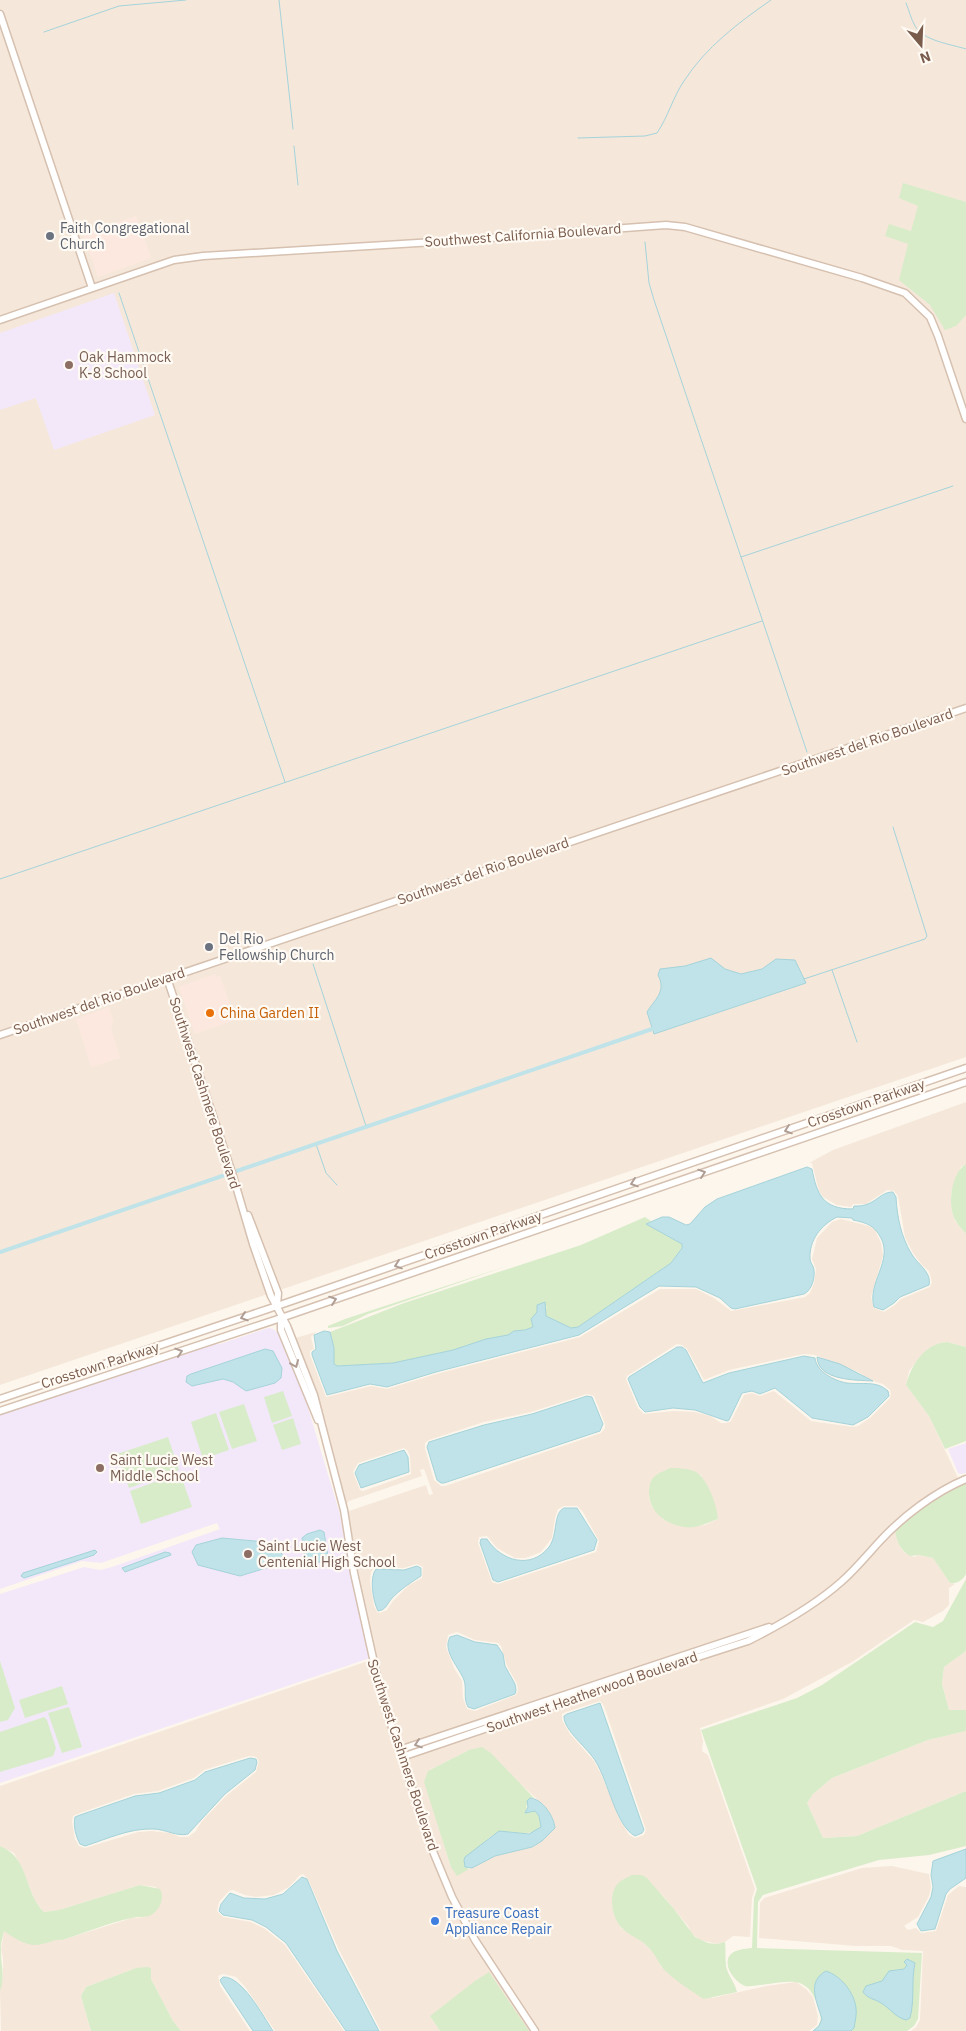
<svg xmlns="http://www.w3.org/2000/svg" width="966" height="2031" font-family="'IBM Plex Sans',sans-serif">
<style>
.residential{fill:#f5e8da;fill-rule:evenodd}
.commercial{fill:#fde8e0}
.education{fill:#f3e8fa}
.green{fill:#d8ecc9}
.water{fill:#bfe3e8;stroke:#a5d3da}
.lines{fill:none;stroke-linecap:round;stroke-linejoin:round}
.stream{stroke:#a5d3da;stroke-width:1}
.canal{stroke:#bfe3e8;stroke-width:4}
.secondary-casing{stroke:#d6c0b0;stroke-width:9}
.secondary{stroke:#fff;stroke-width:6}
.oneway{stroke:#af9d94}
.worship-dot{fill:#6b7280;stroke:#fffaf3;stroke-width:2}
.education-dot{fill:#8d6e63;stroke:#fffaf3;stroke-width:2}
.food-dot{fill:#e8710a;stroke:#fffaf3;stroke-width:2}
.shop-dot{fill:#3f7fe0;stroke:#fffaf3;stroke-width:2}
.labels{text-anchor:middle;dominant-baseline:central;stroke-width:4.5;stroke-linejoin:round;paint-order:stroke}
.worship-label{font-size:14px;fill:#5b616d;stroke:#fffaf3;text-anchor:start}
.street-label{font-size:14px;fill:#7a5c4d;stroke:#fffaf3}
.education-label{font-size:14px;fill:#785e54;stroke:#fffaf3;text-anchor:start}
.food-label{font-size:14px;fill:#c56008;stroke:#fffaf3;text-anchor:start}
.shop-label{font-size:14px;fill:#366cbe;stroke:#fffaf3;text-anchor:start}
</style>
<rect width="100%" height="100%" fill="#fdf6ec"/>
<g class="residential">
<path d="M0 0H966V1057L0 1385Z"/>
<path d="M966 1102V1164L961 1167 951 1193 952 1212 955 1221 966 1234V1347L947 1342 939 1343 932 1347 919 1358 909 1371 906 1385 929 1416 959 1480 919 1504 838 1581 812 1601 779 1621 400 1747 383 1694 356 1572 346 1512 426 1485 429 1495 433 1494 424 1469 420 1470 422 1476 349 1501 345 1506 316 1395 295 1338 316 1332 311 1337 314 1349 310 1351V1355L326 1397 371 1386 387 1389 436 1374 580 1337 660 1289H696L714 1298 731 1311 805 1297 810 1293 814 1283 816 1269 812 1259 817 1238 832 1222 841 1219 869 1226 875 1230 881 1243 883 1256 871 1297 874 1308 884 1312 895 1305 901 1299 930 1287 932 1282 929 1271 922 1265 913 1253 905 1237 898 1196 894 1191 887 1190 866 1204H853L851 1207 837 1205 823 1197 819 1191 812 1163H809L833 1150ZM677 1344 682 1345 687 1349 704 1380 729 1370 804 1354 815 1355 858 1372 873 1381 883 1384 890 1390 891 1394 890 1398 870 1418 858 1426 853 1427 811 1421 774 1391 760 1396 752 1393 744 1395 731 1421 727 1423H721L710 1416 695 1412 673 1411 644 1414 638 1408 626 1379 627 1376ZM587 1394 594 1396 605 1424V1428L601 1433 445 1486H441L434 1480 425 1448V1443L429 1440 484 1422 531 1412ZM404 1448 408 1451 410 1456 411 1474 363 1491 360 1490 353 1472 358 1463ZM701 1475 718 1519 705 1525 685 1527 664 1520 652 1507 649 1498V1487ZM564 1506H577L583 1512 599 1541 596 1552 498 1584 492 1582 478 1543 479 1537 487 1536 497 1548 515 1558H525L534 1555 541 1552 552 1538 555 1518 558 1509ZM417 1564 423 1567 422 1578 409 1585 393 1601 387 1610 380 1613 377 1612 374 1606 370 1582 371 1572 374 1568H404ZM457 1632 475 1640 498 1643 501 1646 507 1666 517 1684 518 1690 516 1695 475 1711 467 1709 463 1698 462 1681 454 1668 446 1647 448 1635Z"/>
<path d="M895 1531 900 1547 905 1553 914 1557 919 1555 933 1558 950 1583 955 1584 949 1588V1605L943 1611 923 1622 914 1620 852 1662 783 1699 700 1728 703 1741 702 1751 708 1755 755 1889 752 1898 750 1937 733 1936 725 1942 717 1944 700 1940 691 1933 688 1926 664 1897 642 1875 613 1892 612 1901 614 1914 621 1928 642 1941 657 1956 661 1967 673 1976 712 1998 766 1986 796 1982 806 1989 813 1997 818 2016 817 2025 809 2031H537L483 1949 453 1896 442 1869 404 1759 608 1688 749 1643 841 1585 862 1566ZM600 1701 604 1706 646 1830 644 1835 635 1838 629 1835 620 1820 601 1774 594 1761 570 1734 562 1720V1714L566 1712ZM469 1750 491 1753 502 1767 539 1801 546 1837 539 1843 532 1847 495 1856 469 1869 451 1867 443 1841 428 1771Z"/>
<path d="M966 1651V1710H949L942 1684 944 1667Z"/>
<path d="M371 1660 450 1898 533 2031 430 2016 440 2031H381L339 1950 308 1879 303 1874 299 1876 289 1887 274 1895 256 1897 245 1895 233 1890 229 1891 219 1902 217 1911 223 1917 251 1922 265 1929 285 1945 344 2031H275L246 1988 236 1977 223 1974 218 1976 220 1986 250 2031H181L173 2021 151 1979V1968H136L86 1987 81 1996 91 2031H1L0 1991 3 1976V1958L1 1950 4 1931 14 1937 62 1940 132 1918 145 1917 156 1887 140 1885 59 1910 44 1912 35 1901 22 1868 14 1853 0 1846V1786ZM249 1756 256 1757 259 1761 256 1772 226 1796 202 1821 195 1832 188 1837H180L170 1833 152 1831 138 1832 85 1848 79 1846 75 1839 72 1822 73 1816 80 1813 134 1794 158 1791 194 1778 204 1770Z"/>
<path d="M966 1731V1791L857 1836 823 1838 807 1803 813 1794 832 1778 928 1740Z"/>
<path d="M892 1866 929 1874 931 1887 929 1896 918 1917 904 1926 908 1930 916 1928 921 1933 936 1931 948 1895 959 1886 966 1887V2031H911L916 2027 920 2020 923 1951 902 1950 891 1946H856L759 1938 760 1903 764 1898 862 1868Z"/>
</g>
<g class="commercial">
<path d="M136 216 151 258 98 277 83 234Z"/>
<path d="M215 974 216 977 220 976 235 1020 195 1034 179 987Z"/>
<path d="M109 1007 113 1021 111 1029 120 1058 91 1067 76 1019Z"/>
</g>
<g class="education">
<path d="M114 293 155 415 54 450 36 398 0 410V333Z"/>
<path d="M268 1328 273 1329 278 1333 302 1388 339 1511 359 1613 370 1658 0 1783V1594L84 1567 100 1570 112 1567 220 1529 217 1523 101 1563 82 1561 0 1589V1414L212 1343 220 1344Z"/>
<path d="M966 1443V1473L961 1474 958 1473 948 1449Z"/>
</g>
<g class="green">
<path d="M903 183 966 202V315L956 326 945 330 930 305 899 280 908 244 885 236 889 224 911 231 918 206 899 198Z"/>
<path d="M966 1164V1234C962 1229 957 1224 954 1218 948 1202 951 1174 966 1164Z"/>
<path d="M645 1217 651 1221 646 1224 682 1244V1247L671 1263 578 1327 571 1328 546 1316 545 1311 547 1306 534 1316 533 1327 524 1330 514 1331 509 1335 486 1339 453 1350 393 1363 337 1366 334 1364V1348L330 1332 404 1303 581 1245Z"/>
<path d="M510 1265 368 1314 343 1326 328 1328V1326L345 1319Z"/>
<path d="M947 1342 966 1347V1441L945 1449 929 1416 906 1385C911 1365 925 1343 947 1342Z"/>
<path d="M283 1391 292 1416 272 1423 264 1397Z"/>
<path d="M244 1404 257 1441 232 1449 219 1412Z"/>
<path d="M216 1413 229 1450 203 1459 191 1422Z"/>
<path d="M293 1418 301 1444 282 1450 273 1425Z"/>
<path d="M168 1437 179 1470 129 1488 117 1454Z"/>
<path d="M670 1468C678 1468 686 1468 694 1471 707 1476 717 1505 718 1519 707 1523 696 1529 684 1527 665 1524 649 1512 649 1492 649 1488 650 1481 653 1478 657 1473 665 1471 670 1468Z"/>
<path d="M180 1473 192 1507 141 1524 130 1491Z"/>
<path d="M966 1482V1574C963 1580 957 1584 950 1583L933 1558 919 1555 910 1556C900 1550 897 1542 895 1531L922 1508Z"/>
<path d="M966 1579V1651L944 1667 942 1684 949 1710H966V1731L928 1740 832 1778 813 1794 807 1803 823 1838 857 1836 966 1791V1846L929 1855 879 1860 763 1895 758 1902 757 1948 922 1953 918 2019 914 2026 907 2031H813C820 2025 822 2021 820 2012 809 1974 793 1981 761 1985 756 1985 750 1987 745 1986 735 1982 722 1966 730 1955 735 1949 745 1949 752 1948L754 1898 757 1889 701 1730 797 1698 822 1685 915 1622 933 1627 943 1621Z"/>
<path d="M0 1661 15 1708 8 1720 0 1722Z"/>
<path d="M62 1686 68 1704 25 1718 19 1700Z"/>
<path d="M69 1707 82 1747 62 1753 48 1713Z"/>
<path d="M44 1717 47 1720 56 1748 53 1756 0 1772V1732Z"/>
<path d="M482 1747 491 1753 534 1798H530L527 1801 526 1813 535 1811 539 1816 541 1827C522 1841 511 1827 495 1834 485 1838 472 1859 465 1867L469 1869 457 1876 451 1867 424 1782 428 1771 469 1750Z"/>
<path d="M0 1846C30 1858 23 1891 44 1912L59 1910 140 1885 160 1889C165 1898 160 1910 151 1915 145 1918 138 1916 132 1918 108 1923 85 1933 62 1940 54 1939 50 1943 42 1944 29 1948 15 1939 4 1931 3 1936 1 1942 1 1947 0 1962 6 1977 0 1991Z"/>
<path d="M632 1875H642L647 1878 674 1909 695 1937 708 1943 717 1944 725 1942C726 1950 725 1959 726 1966 728 1976 735 1982 737 1992L704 1999C694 1993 667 1975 661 1966 657 1959 654 1953 648 1947 641 1939 630 1936 623 1929 613 1921 608 1897 616 1886 619 1881 626 1878 632 1875Z"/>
<path d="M147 1967 151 1968V1979L173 2021 181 2031H91L81 1996 86 1987 136 1968Z"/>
<path d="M489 1972 529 2031H440L430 2016 475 1981Z"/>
</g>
<g class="water">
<path d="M711 958 725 969 741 974 762 969 776 959 795 960 806 983 654 1034 647 1012C654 1000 667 992 658 975L660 969 685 966Z"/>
<path d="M807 1167 812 1169C817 1195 823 1209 853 1209L854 1206C876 1207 878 1192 893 1192L896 1197C897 1217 901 1236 911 1253 917 1264 932 1272 929 1285L900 1297 894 1303 883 1310 874 1307C867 1283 893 1261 881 1238 874 1225 867 1223 853 1220L852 1218 837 1217C821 1225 809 1240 810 1259 810 1263 814 1266 814 1270 815 1278 812 1290 804 1294L735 1309 731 1308 720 1298 696 1287 659 1286 579 1335 436 1372 387 1387 370 1384 327 1395 312 1355V1352L316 1349 314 1335 324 1331 330 1332 334 1348V1364L337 1366 393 1363 453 1350 486 1339 508 1335 514 1331 525 1330 533 1327 531 1319 537 1312V1305L545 1302 546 1316 571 1328 578 1327 671 1263 682 1248V1244L646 1224 662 1217H669L686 1225 690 1224 705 1207 717 1199Z"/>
<path d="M677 1347H682L686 1350 703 1383 729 1373 804 1356 815 1358C816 1371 834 1381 847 1383 862 1385 876 1380 888 1391L889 1396 868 1417 853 1425 812 1418 775 1388 760 1394 752 1391 742 1393 729 1420 727 1421 695 1410 673 1408 645 1412 640 1407 628 1379 629 1377Z"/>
<path d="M265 1349 273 1351 282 1368 281 1378 275 1383 246 1391 233 1382 223 1379 192 1386 186 1382 187 1376 191 1374Z"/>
<path d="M817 1357 840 1364 873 1381C856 1380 818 1381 817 1357Z"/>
<path d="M587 1396 592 1397 603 1424 600 1431 444 1483H441L437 1480 427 1447 429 1442 484 1425 532 1414Z"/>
<path d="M404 1450 408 1457 409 1472 361 1488 355 1473 359 1465Z"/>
<path d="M564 1508H577L597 1540 594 1550 498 1582 493 1580 480 1543 481 1539H487C501 1561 531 1570 549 1547 558 1535 553 1513 564 1508Z"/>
<path d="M320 1530 324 1532 328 1557 325 1561 308 1564 305 1560 302 1538 307 1534Z"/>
<path d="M222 1538 276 1543 284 1558 276 1565 240 1576 198 1565 192 1552 196 1545Z"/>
<path d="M95 1550 97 1552 94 1555 24 1578 21 1576 23 1573Z"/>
<path d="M165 1552 170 1553 171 1555 125 1572 122 1568Z"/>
<path d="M417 1566 421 1568V1576C410 1583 401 1589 392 1598 387 1604 386 1610 378 1611 373 1601 369 1578 376 1569L404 1570Z"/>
<path d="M457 1635 475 1642 497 1645 503 1654 505 1666 515 1684 516 1690 515 1694 474 1709 468 1707C463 1698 467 1689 464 1680 459 1667 442 1651 450 1637Z"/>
<path d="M600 1703 644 1830 642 1833 635 1836C616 1826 608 1781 596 1762 589 1749 563 1730 564 1716L567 1714Z"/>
<path d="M250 1758 256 1759 257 1762 255 1770 225 1794 188 1834C177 1837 165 1829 153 1829 130 1828 107 1839 85 1846L80 1844C76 1836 73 1827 75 1817L80 1815 135 1796 159 1793 195 1780 205 1772Z"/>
<path d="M530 1798C543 1799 554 1817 555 1828L542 1841 532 1847 495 1856 472 1868 465 1867 464 1860 465 1857 499 1831 529 1834 541 1827 539 1816 535 1811 525 1813 528 1807 527 1801Z"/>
<path d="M966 1849V1878L950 1889 946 1894 935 1929 921 1931 917 1924 931 1897 933 1887 931 1875 933 1861Z"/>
<path d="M302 1877 307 1879 337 1951 379 2031H346L286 1943 266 1927 252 1920 223 1915 219 1911 221 1904 230 1893 244 1898 265 1899 283 1894Z"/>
<path d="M907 1959 915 1963C911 1981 915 1999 910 2018L906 2020C895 2017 891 2009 881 2003 875 1999 868 1999 863 1992L866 1986 882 1981 889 1971 904 1969 907 1965 904 1962Z"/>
<path d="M826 1971C841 1976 854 1992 856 2008 857 2014 855 2022 854 2028L851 2031H813L819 2026 822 2019C817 2002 806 1982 826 1971Z"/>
<path d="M223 1977C242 1976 263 2016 273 2031H253L222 1984 220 1980Z"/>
</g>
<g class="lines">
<g class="stream">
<path d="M279 0 293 129"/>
<path d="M906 3C909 10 911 19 915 26 924 41 950 44 966 49"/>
<path d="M44 32 119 6 186 0"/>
<path d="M578 138 645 136 657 133C668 117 673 97 684 81 706 47 738 23 771 0"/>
<path d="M294 146 298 185"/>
<path d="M645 242 649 283 654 300 807 752"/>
<path d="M119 293 285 782"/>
<path d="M741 557 953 486"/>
<path d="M0 879 762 621"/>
<path d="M313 964 366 1126"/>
<path d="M832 970 857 1042"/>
<path d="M804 979 925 939 927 936 893 827"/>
<path d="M316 1144 326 1173 337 1185"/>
</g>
<path class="canal" d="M0 1252 652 1029"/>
<g class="secondary-casing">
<g id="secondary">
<path d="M0 14 92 288"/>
<path d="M0 320 174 260 203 256 434 242 666 225 685 227 862 278 905 293 930 317 938 336 966 419"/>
<path d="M167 978 233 1176 253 1244 271 1296 287 1326 314 1395 344 1510 354 1573 381 1694 432 1849 452 1897 475 1940 535 2031"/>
<path d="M0 1035 966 708"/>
<path d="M248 1215 278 1293 277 1305"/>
<path d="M281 1318V1330L318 1420"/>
<path d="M0 1399 277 1306 966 1068"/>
<path d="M0 1411 281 1318 966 1082"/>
<path d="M399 1750 769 1627"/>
<path d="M402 1757 599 1690 614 1684 748 1641C780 1625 814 1606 841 1582 855 1570 867 1555 880 1541 903 1516 935 1492 966 1479"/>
</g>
</g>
<use href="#secondary" class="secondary"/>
</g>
<defs><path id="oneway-chevron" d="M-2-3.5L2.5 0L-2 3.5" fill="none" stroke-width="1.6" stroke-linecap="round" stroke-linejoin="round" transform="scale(1.25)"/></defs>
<g class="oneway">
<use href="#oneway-chevron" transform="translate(788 1130) rotate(161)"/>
<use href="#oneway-chevron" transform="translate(702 1173) rotate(-19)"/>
<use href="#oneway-chevron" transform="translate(634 1183) rotate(161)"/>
<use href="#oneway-chevron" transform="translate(398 1265) rotate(161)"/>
<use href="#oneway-chevron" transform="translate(333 1300) rotate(-19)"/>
<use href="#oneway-chevron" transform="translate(244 1317) rotate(162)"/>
<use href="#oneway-chevron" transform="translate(179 1352) rotate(-18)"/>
<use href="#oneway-chevron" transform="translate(295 1364) rotate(67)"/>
<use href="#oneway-chevron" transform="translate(418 1744) rotate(162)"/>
</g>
<g class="worship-dot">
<circle cx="50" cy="236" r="5"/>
<circle cx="209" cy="947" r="5"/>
</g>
<g class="education-dot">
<circle cx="69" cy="365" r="5"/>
<circle cx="100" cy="1468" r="5"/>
<circle cx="248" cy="1554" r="5"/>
</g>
<circle class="food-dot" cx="210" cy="1013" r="5"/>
<circle class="shop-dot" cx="435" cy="1921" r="5"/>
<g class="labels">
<g class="worship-label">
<text x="60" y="228">Faith Congregational<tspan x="60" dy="16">Church</tspan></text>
<text x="219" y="939">Del Rio<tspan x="219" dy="16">Fellowship Church</tspan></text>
</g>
<g class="street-label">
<text transform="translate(523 235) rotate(-4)">Southwest California Boulevard</text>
<text transform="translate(867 742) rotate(-19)">Southwest del Rio Boulevard</text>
<text transform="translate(483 871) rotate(-19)">Southwest del Rio Boulevard</text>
<text transform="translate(99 1001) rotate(-19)">Southwest del Rio Boulevard</text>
<text transform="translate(205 1093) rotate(72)">Southwest Cashmere Boulevard</text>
<text transform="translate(866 1103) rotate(-19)">Crosstown Parkway</text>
<text transform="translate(483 1235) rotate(-19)">Crosstown Parkway</text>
<text transform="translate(100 1365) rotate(-18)">Crosstown Parkway</text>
<text transform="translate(592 1692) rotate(-19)">Southwest Heatherwood Boulevard</text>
<text transform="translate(403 1755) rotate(72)">Southwest Cashmere Boulevard</text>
</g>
<g class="education-label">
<text x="79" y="357">Oak Hammock<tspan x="79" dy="16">K-8 School</tspan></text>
<text x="110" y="1460">Saint Lucie West<tspan x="110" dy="16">Middle School</tspan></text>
<text x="258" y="1546">Saint Lucie West<tspan x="258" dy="16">Centenial High School</tspan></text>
</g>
<g class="food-label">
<text x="220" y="1013">China Garden II</text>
</g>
<g class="shop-label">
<text x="445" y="1913">Treasure Coast<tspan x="445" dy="16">Appliance Repair</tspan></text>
</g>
</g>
<g transform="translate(921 45) rotate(161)" stroke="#fffaf3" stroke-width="4" paint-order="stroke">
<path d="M0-4L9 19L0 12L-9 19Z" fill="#7a5c4d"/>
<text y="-8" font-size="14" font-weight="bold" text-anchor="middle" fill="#7a5c4d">N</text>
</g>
</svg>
